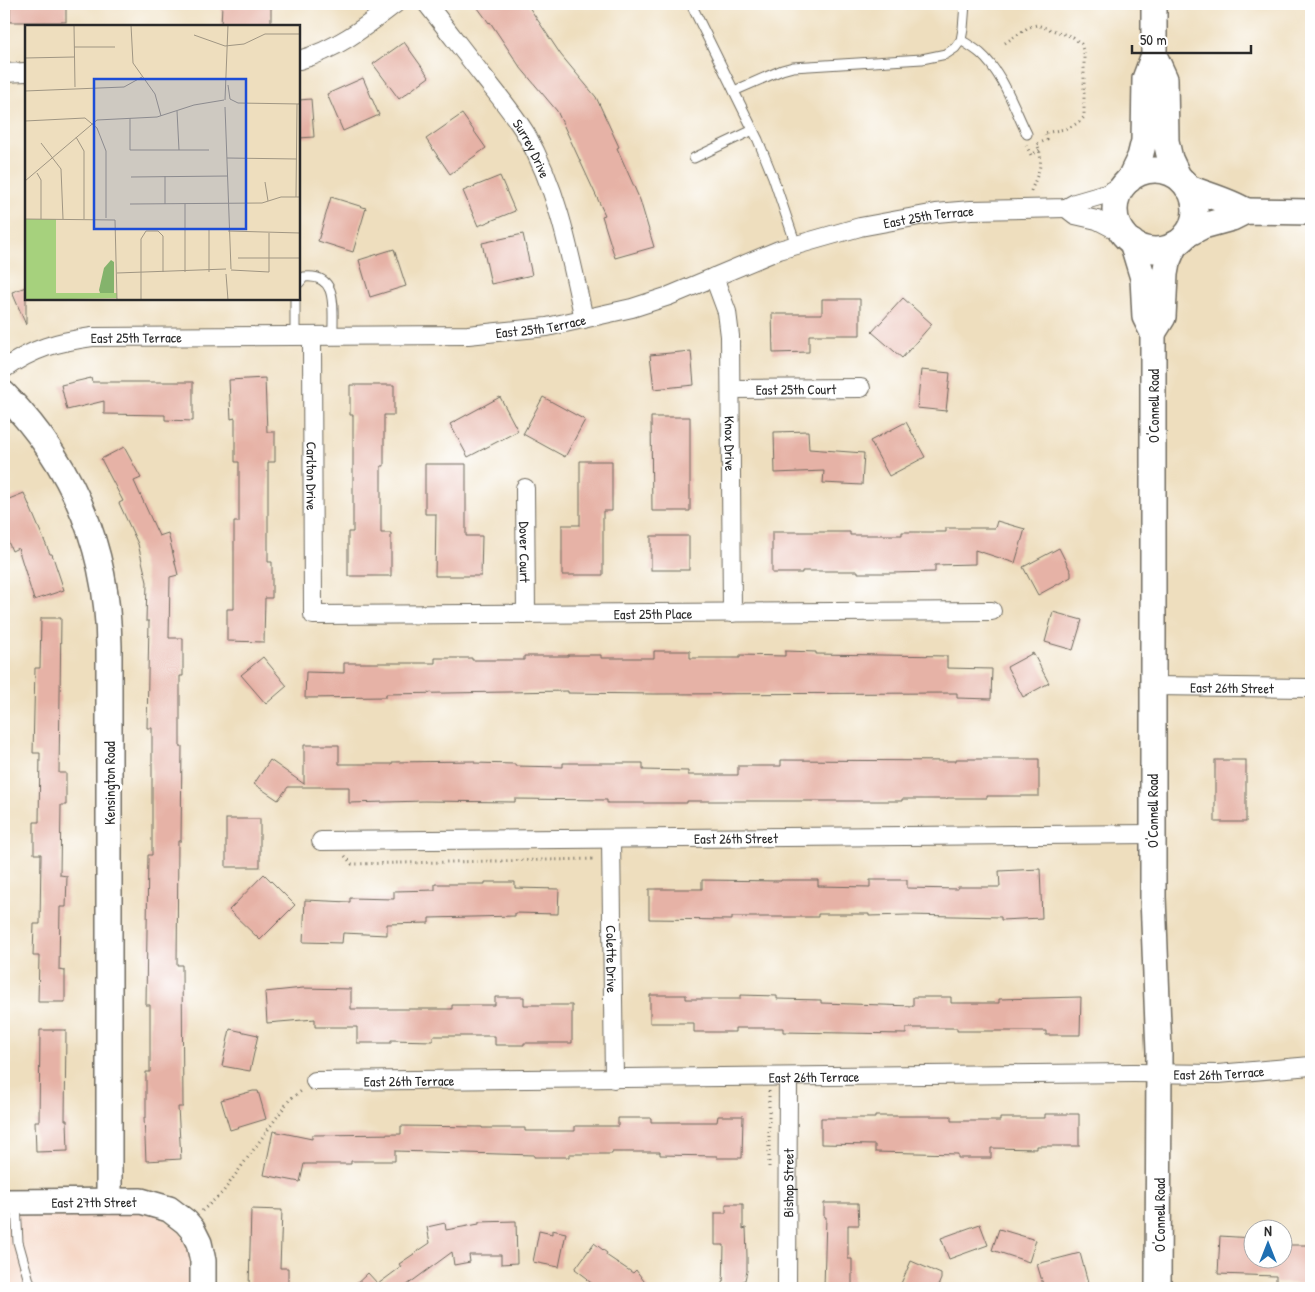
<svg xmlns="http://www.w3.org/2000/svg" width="1315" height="1292" font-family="'Patrick Hand',sans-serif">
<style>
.built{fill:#f4d3c0}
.building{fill:#e6b2a6}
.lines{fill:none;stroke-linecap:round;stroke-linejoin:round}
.lane-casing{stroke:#6f6a5e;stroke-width:11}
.street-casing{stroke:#6f6a5e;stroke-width:20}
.secondary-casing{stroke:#6f6a5e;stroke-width:28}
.path{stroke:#6f6a5e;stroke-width:3;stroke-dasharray:1 4;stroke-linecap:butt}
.lane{stroke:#fff;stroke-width:9}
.street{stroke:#fff;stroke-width:18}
.secondary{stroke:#fff;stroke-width:25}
.labels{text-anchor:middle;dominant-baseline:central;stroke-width:5;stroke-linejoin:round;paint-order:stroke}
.street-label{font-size:14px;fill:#2b2b2b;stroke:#fff}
.inset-road{fill:none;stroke:#a09683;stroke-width:1}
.view{fill:#1d4ed8;fill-opacity:0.15;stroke:#1d4ed8;stroke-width:2.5}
.inset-edge{fill:none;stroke:#2b2b2b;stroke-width:2.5}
</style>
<rect width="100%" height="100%" fill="#fff"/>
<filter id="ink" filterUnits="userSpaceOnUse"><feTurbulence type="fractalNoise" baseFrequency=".02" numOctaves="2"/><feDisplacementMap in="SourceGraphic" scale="10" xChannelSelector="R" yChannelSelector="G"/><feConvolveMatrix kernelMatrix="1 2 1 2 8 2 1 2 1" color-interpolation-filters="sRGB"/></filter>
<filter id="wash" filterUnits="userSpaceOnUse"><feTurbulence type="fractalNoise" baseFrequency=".0096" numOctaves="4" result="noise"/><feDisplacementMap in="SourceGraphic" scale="20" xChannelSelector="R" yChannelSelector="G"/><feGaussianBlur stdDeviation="1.12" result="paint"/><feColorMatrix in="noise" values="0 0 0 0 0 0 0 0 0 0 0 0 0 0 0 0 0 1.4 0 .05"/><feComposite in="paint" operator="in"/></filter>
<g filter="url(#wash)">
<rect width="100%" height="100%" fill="#eedebe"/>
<path class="built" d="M139 1212 158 1215 175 1227 183 1237 190 1255 191 1288H4V1213Z"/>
<g id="blocks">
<g class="building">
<rect x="10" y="4" width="56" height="18"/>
<path d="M222 4H271V26H221Z"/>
<path d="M475 4H527L561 55 596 97 619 147 617 148 640 200 654 247 615 258 602 216 605 215 557 111 520 67 490 22 489 23Z"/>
<path d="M404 42 429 77 399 99 373 64Z"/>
<path d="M363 78 379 115 343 131 327 94Z"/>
<path d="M311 99 314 137 299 138V100Z"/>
<path d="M462 114 486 148 450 174 426 139Z"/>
<path d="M500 176 515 211 478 226 463 191Z"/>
<path d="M331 197 366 208 353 252 318 241Z"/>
<path d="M523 234 532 275 491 284 482 243Z"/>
<path d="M394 249 406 286 370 297 359 260Z"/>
<path d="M26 287V325L12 292Z"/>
<path d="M903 298 932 324 902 358 872 332Z"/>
<path d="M822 299H860V335H809V352L773 353 772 314H822Z"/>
<path d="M691 351 694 385 654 389 650 355Z"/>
<path d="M921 370 950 373 946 411 917 408Z"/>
<path d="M91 378 92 382H193V421L165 420V415L104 414V401L67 410 61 385Z"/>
<path d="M265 378 267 432H275V462H268V562H272V598H265L264 642 227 641V609H234V522H239V462H235V418L231 419 229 380Z"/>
<path d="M350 385H394V415H384V466H381V533H391V576H348V532H353V415H350Z"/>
<path d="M500 397 518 431 468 457 450 424Z"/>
<path d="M543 397 585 420 565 457 523 434Z"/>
<path d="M651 417H690V511H652Z"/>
<path d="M906 422 925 457 889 476 870 441Z"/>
<path d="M808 431 809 449 864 453 862 485 823 483 824 471 775 473 774 432Z"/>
<path d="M124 447 141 478 134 481 159 536 168 533 178 575 170 577 169 638H183V676H180V746H182L181 841H178L177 965H182L183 1107H178L181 1159 146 1161 144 1117H146V1072H150V1005H146L148 855H152V728H147L149 621H146L147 582 138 544 119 503 123 501 101 459Z"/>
<path d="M580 461H612V511H603V575H562V525H580Z"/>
<path d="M425 464H466V536H482L481 576H435L436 514H425Z"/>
<path d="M24 493 50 554H52L64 590 34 600 18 548 12 551 4 532V501Z"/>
<path d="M997 521 1025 529 1015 563 975 550V564L935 565V572L892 573H858V571H802V573H772V532H850V535H902V532H946V528H995Z"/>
<rect x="651" y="536" width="38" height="34"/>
<path d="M1059 548 1071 572V577L1038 595 1023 567Z"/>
<path d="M1053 612 1082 620 1073 650 1045 642Z"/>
<path d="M41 618H61L59 773H66V805H61L60 875 67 876 66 907H60L59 970 65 971V1002H38L39 956H33L34 924H40L41 854H34V822H39L40 753H33L35 668H40Z"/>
<path d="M654 651H690V658H740V655L785 656V651L816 652V654L947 656V668L992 669 991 699 957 698V693L654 694 568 693V691L386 694V697L305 698 306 672 344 673V663H435V658H472V660H524V656H568V655H601V658H654Z"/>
<path d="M1033 653 1049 683 1023 697 1007 667Z"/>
<path d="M263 657 287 686 266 704 241 675Z"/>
<path d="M304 745H339V764H392V762L474 761V763L515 764V766L563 767V763H643V770L688 771V775H738V766H781V760L956 761V759H1039V796H987V798H947V799H902V801H687V803H607V800L515 799V802L424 801 349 803V787H288L278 800 254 784 270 760 304 784Z"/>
<rect x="1215" y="760" width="31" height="62"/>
<rect x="226" y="819" width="34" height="48"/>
<path d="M1040 869 1042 918 1001 920V917L907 915 869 916V914H818V917H732V920L649 919V889H702V880L781 881V880H818V886L870 887V880H907V888L958 889V887H1000L999 871Z"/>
<path d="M264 874 295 905 260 940 229 910Z"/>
<path d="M485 882H515V888L559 889 558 914 515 913V916L429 918V923L387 924V935L343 933 342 943 303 942 305 900 350 902V898L394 899V891L435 890V884H485Z"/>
<path d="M303 988 351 989V1009H452V1005H495V997H524V1005H572V1043H524V1045H495V1036H433V1041L391 1040V1043H357V1027H315V1019L267 1023 265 992Z"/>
<path d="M650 995H686V999H740V995L777 996V999L821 1000V1003L913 1006V997H951V1003H999V999L1081 997 1080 1035H1046V1031H957V1028H906V1034L783 1032V1028H735V1032H694V1023H650Z"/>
<path d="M230 1029 258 1035 250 1071 222 1066Z"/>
<path d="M40 1030H66L65 1120H67L68 1151 36 1152 35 1121H39Z"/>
<path d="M253 1091H258L266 1119 230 1130 221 1100Z"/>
<path d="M1045 1114H1079V1146H1037V1149L991 1148V1158H958V1154L875 1152V1145L821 1144V1118H875V1116H951V1121H1000V1118H1045Z"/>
<path d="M718 1116H743L742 1158H717V1156L660 1155V1152H612V1154H569V1157H534V1155L395 1151V1161H351V1164H304L300 1182 264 1175 273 1131 312 1139V1135L401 1134V1126L482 1127V1128H525V1131H575V1126H618V1118H651V1122H717Z"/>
<path d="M824 1203H858L859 1225H848V1259H852V1288H824L826 1217H824Z"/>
<path d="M726 1204H743V1229L746 1228 747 1256V1271L745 1280 743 1281V1288H723L724 1245H715V1213H726Z"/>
<path d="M251 1209 282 1210 280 1268H288V1288H249Z"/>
<path d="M516 1221 517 1263 501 1264V1255H469L470 1262 454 1265 452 1252 403 1288H352L368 1273 378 1284 401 1267 399 1264 430 1243 427 1227 445 1223 446 1230 479 1224V1222Z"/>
<path d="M980 1224 988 1245 949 1259 941 1238Z"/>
<path d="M999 1229 1036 1240 1029 1262 992 1250Z"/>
<path d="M552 1230 566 1233 559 1267 533 1262 539 1231 552 1234Z"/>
<path d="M1220 1236 1252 1238V1260H1282V1245H1311V1284L1276 1283V1276L1218 1274Z"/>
<path d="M594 1243 607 1253 606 1255 633 1273 636 1270 649 1288H598L586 1279 587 1278 575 1269Z"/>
<path d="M1080 1253 1089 1286 1080 1288H1044L1037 1264Z"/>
<path d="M911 1261 941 1274V1279L937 1288H899Z"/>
</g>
</g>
</g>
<g filter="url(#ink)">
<use href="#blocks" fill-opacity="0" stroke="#6f6a5e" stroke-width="1"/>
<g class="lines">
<g class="lane-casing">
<g id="lane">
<path d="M691 4 758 140 773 177 796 245"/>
<path d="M961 40C967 44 974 48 980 53 1003 73 1014 108 1027 134"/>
<path d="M734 91 782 70 793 67 922 59 946 54 955 48 961 40 963 29 965 4"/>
<path d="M694 158 753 130"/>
<path d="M299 283 304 277C340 273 332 311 333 336"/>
<path d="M295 336V299"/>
<path d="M16 1205 18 1242 31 1288"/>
</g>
</g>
<g class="street-casing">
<g id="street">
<path id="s1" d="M427 4C446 28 464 52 483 76 498 95 514 114 526 134 559 192 570 255 584 319"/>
<path d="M299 60C336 50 365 27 395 4"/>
<path d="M4 73 26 72"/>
<path d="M1066 208 1075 215 1097 220 1122 233"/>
<path id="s2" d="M714 277 727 312 730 336 732 613"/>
<path id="s3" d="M312 336 313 615 992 611"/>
<path id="s4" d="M4 369C33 348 57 342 92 337L468 335 547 327 632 308 669 296 779 250 860 227 936 213 971 210 1066 208 1075 203 1106 194 1125 184"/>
<path id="s5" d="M731 389 861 388"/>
<path id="s6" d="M525 488 526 614"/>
<path id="s7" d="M1152 686 1311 688"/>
<path id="s8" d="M611 839 614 1079"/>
<path id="s9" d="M321 841 1153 834"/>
<path id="s10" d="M315 1081 1133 1073 1218 1074 1311 1066"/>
<path id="s11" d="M787 1288 788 1077"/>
</g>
</g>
<g class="secondary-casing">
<g id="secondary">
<path d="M1154 55 1165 79 1166 141 1170 159 1178 176 1183 182"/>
<circle cx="1155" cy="210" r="40"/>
<path d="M1129 180 1140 157 1144 141 1145 79 1154 55V4"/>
<path d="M1187 187C1206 195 1228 200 1246 211"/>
<path d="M1186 235 1203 226 1232 218 1246 211 1311 212"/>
<path d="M1132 242 1143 278 1145 317 1153 333V897L1159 1052 1158 1288"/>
<path d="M1153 333 1163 317 1165 274 1167 263 1175 244"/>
<path d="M4 394C73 464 108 548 109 647V1201"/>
<path id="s12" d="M4 1202 141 1201 169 1209 186 1222 192 1229 199 1243 203 1261V1288"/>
</g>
</g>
<g class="path">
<path d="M1005 43 1029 27 1037 25 1073 37 1081 44 1084 53V117C1074 129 1059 130 1044 133L1047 140 1037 144"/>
<path d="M1026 145 1031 155 1040 150"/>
<path d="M1031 191C1038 173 1045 162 1037 144"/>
<path d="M345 856 352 864 594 859"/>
<path d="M769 1091V1167"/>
<path d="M202 1211 223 1192 290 1099 303 1090"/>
</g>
<use href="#lane" class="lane"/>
<use href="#street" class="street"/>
<use href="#secondary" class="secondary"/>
</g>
</g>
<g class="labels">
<g class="street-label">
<text stroke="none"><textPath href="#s1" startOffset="179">Surrey Drive</textPath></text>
<text stroke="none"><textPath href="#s4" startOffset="949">East 25th Terrace</textPath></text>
<text stroke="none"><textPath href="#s4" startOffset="544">East 25th Terrace</textPath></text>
<text stroke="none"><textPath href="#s4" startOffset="139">East 25th Terrace</textPath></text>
<text stroke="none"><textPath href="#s5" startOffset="65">East 25th Court</textPath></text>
<text transform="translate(1153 406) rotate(-90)">O'Connell Road</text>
<text stroke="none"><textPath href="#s2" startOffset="169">Knox Drive</textPath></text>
<text stroke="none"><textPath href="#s3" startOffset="140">Carlton Drive</textPath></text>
<text stroke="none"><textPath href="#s6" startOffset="64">Dover Court</textPath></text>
<text stroke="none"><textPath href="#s3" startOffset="619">East 25th Place</textPath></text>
<text stroke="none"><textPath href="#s7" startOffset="80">East 26th Street</textPath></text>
<text transform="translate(109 783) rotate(-90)">Kensington Road</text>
<text transform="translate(1152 811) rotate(-90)">O'Connell Road</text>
<text stroke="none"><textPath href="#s9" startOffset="415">East 26th Street</textPath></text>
<text stroke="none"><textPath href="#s8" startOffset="120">Colette Drive</textPath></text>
<text stroke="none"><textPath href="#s10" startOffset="904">East 26th Terrace</textPath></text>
<text stroke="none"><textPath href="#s10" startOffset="499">East 26th Terrace</textPath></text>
<text stroke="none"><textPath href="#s10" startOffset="94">East 26th Terrace</textPath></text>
<text stroke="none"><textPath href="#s11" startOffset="105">Bishop Street</textPath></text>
<text stroke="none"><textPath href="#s12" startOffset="90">East 27th Street</textPath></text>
<text transform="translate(1159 1215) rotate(-90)">O'Connell Road</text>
</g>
</g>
<g transform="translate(25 25)">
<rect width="275" height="275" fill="#eedebe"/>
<path d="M86 235 89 237V271L75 268 74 265 79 243Z" fill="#84b36c"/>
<path d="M0 194H31V268H92V273L0 275Z" fill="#a6d17d"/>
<path class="inset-road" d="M49 0 50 62M106 0 108 38 130 69 136 91M169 10 200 21 219 19 240 9H275M49 22H90M0 33 49 32M203 60 205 74 213 78 275 79M0 66 99 62 117 52M200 75 203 0M200 82 206 244M152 86 154 125M105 93V125H184M0 96 60 93 72 103 81 126V193M51 112 59 126V194M16 118 36 144 38 194M202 133 272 134M12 148 16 155V194M140 151V179M106 152 203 151M0 156 72 95 132 92 169 80 199 75M240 157 243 176M271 172 272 79M105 179 237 178 256 172H275M0 194 90 195 92 275M184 205V247M203 206 275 208M213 233H275M206 245 244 247V208M160 247V179M92 248 201 244M201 249 203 275M116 275V214L121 206H133L138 211V247"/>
<path class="view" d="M69 54H221V204H69Z"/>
<rect width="275" height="275" class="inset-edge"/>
</g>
<rect width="1315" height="1292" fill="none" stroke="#fff" stroke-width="20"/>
<g transform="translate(1268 1244)"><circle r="24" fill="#ffffff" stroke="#aaaaaa"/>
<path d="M0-4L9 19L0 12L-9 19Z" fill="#1f6fb2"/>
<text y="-8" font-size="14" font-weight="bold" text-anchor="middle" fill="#2b2b2b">N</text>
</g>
<path d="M1132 45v8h119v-8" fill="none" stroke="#2b2b2b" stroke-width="2.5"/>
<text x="1140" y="45" font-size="15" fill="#2b2b2b" stroke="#ffffff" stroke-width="4" paint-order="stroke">50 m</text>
</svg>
